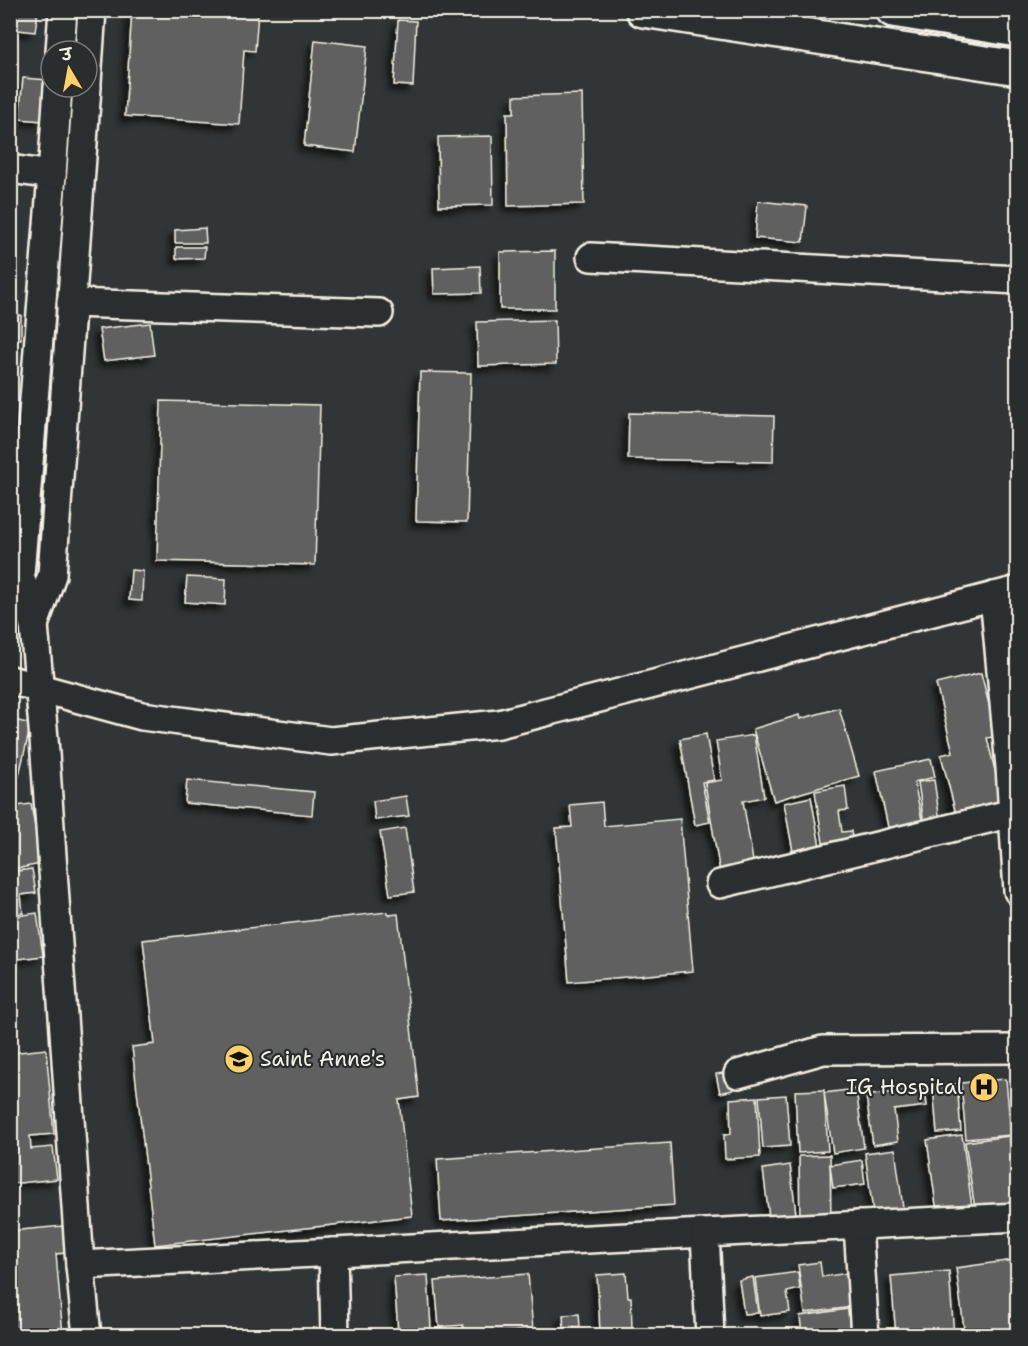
<svg xmlns="http://www.w3.org/2000/svg" width="1028" height="1346" font-family="'Shantell Sans','Playpen Sans Deva',sans-serif">
<style>
.building{fill:#5f605f;stroke:#f4f1e8;stroke-width:1.5;filter:url(#shadow)}
.lines{fill:none;stroke-linecap:round;stroke-linejoin:round}
.minor-casing{stroke:#f4f1e8;stroke-width:32}
.highway-casing{stroke:#f4f1e8;stroke-width:38}
.minor{stroke:#2a2d2e;stroke-width:27}
.highway{stroke:#2a2d2e;stroke-width:33}
.labels{text-anchor:middle;dominant-baseline:central;stroke-width:4.5;stroke-linejoin:round;paint-order:stroke}
.poi-label{font-size:21px;fill:#f4f1e8;stroke:#2a2d2e;text-anchor:start}
</style>
<defs>
<filter id="shadow"><feDropShadow dx="-5.5" dy="5.5" stdDeviation="3" flood-color="#0009"/></filter>
</defs>
<rect width="100%" height="100%" fill="#323535"/>
<filter id="ink" filterUnits="userSpaceOnUse"><feTurbulence type="fractalNoise" baseFrequency=".0167" numOctaves="2"/><feDisplacementMap in="SourceGraphic" scale="12" xChannelSelector="R" yChannelSelector="G"/><feConvolveMatrix kernelMatrix="1 2 1 2 8 2 1 2 1" color-interpolation-filters="sRGB"/></filter>
<g filter="url(#ink)">
<g class="building">
<path d="M10 10H38L35 32 10 29Z"/>
<path d="M132 10H239L258 12 255 51 244 50 239 124 125 116Z"/>
<path d="M398 20 416 21 413 86 394 85Z"/>
<path d="M315 40 367 46 355 152 304 146Z"/>
<path d="M23 78 48 80 43 121 19 119Z"/>
<path d="M582 94 584 204 508 206 507 113H514V96Z"/>
<path d="M10 122 20 123 15 151 10 150Z"/>
<path d="M492 136 493 205 439 206 438 137Z"/>
<path d="M758 201 807 206 803 242 755 238Z"/>
<path d="M205 228 206 243H175V230Z"/>
<path d="M176 247H205L204 258 176 259Z"/>
<path d="M555 251V309H500V252Z"/>
<path d="M480 266 481 293 434 294 433 268Z"/>
<rect x="10" y="315" width="11" height="24"/>
<path d="M555 320 556 364 478 366 477 322Z"/>
<path d="M150 323 154 355 104 361 99 329Z"/>
<path d="M420 372 471 373 467 522 416 521Z"/>
<path d="M161 401 320 405 315 565 157 561Z"/>
<path d="M629 413 774 416 773 462 628 459Z"/>
<path d="M131 570 143 571 142 601 129 600Z"/>
<path d="M187 577 226 579 225 605 185 602Z"/>
<path d="M981 673 997 736 987 738 1003 803 956 814 941 755 953 752 936 684Z"/>
<path d="M839 708 859 776 774 801 753 729 799 715 800 719Z"/>
<path d="M10 719 31 724 12 805 10 804Z"/>
<path d="M706 734 714 780 702 782 710 822 695 825 680 739Z"/>
<path d="M754 735 764 797 743 801 754 867 720 873 705 783 722 780 716 741Z"/>
<path d="M931 759 935 777 914 782 924 829 890 836 876 771Z"/>
<path d="M187 780 314 792 312 815 185 803Z"/>
<path d="M934 780 940 821 924 824 918 782Z"/>
<path d="M845 786 848 810 839 811 842 832 851 831 853 844 824 849 815 791Z"/>
<path d="M406 796 409 816 375 820 373 801Z"/>
<path d="M811 797 821 852 794 857 784 803Z"/>
<path d="M602 802 604 826 680 819 693 971 569 982 556 828 572 827 570 805Z"/>
<path d="M31 804 41 864 10 870V807Z"/>
<path d="M405 828 414 892 390 895 380 832Z"/>
<path d="M32 869 36 893 21 895 23 913 10 915V872Z"/>
<path d="M387 912 388 915 398 914 419 1097 399 1100 412 1216 155 1245 132 1047 155 1044 143 940Z"/>
<path d="M37 913 43 956 10 960V917Z"/>
<path d="M46 1049 54 1134 30 1136 31 1149 53 1147 57 1179 10 1184V1053Z"/>
<path d="M729 1072 733 1090 720 1093 716 1074Z"/>
<path d="M1006 1079 1011 1135 966 1139 961 1083Z"/>
<path d="M957 1084 961 1131 937 1133 933 1086Z"/>
<path d="M925 1088 927 1106 894 1110 898 1141 873 1145 866 1096Z"/>
<path d="M856 1089 864 1148 833 1153 824 1093Z"/>
<path d="M824 1090 828 1151 798 1153 795 1091Z"/>
<path d="M786 1095 790 1146 763 1148 759 1097Z"/>
<path d="M757 1097 760 1157 725 1159 724 1135 731 1134 730 1099Z"/>
<path d="M962 1135 972 1207 937 1212 927 1140Z"/>
<path d="M1009 1136 1018 1192V1202L975 1209 965 1142Z"/>
<path d="M670 1143 674 1205 441 1221 437 1159Z"/>
<path d="M895 1149 903 1208 873 1212 865 1153Z"/>
<path d="M830 1155 831 1221H800L799 1156Z"/>
<path d="M862 1160 865 1184 833 1188 830 1165Z"/>
<path d="M790 1165 797 1222 770 1225 763 1169Z"/>
<path d="M63 1226 65 1253 56 1254 63 1336H10V1231Z"/>
<path d="M1013 1260 1018 1290V1336H965L956 1268Z"/>
<path d="M820 1262 822 1277 848 1273 853 1307 805 1313 798 1265Z"/>
<path d="M949 1271 954 1336H896L891 1276Z"/>
<path d="M798 1272 800 1289 787 1292 790 1312 760 1316 755 1278Z"/>
<path d="M626 1273 628 1297H631L632 1329 600 1331 597 1275Z"/>
<path d="M528 1274 533 1330 464 1336 463 1325 439 1327 435 1281Z"/>
<path d="M428 1275 431 1330 398 1332 394 1277Z"/>
<path d="M753 1277 758 1313 744 1314 739 1280Z"/>
<path d="M848 1309 852 1336H802L800 1316Z"/>
<path d="M579 1314 580 1327 564 1328 563 1315Z"/>
</g>
<g class="lines">
<g class="minor-casing">
<g id="minor">
<path d="M60 51 63 10"/>
<path d="M87 82 92 10"/>
<path d="M58 87 52 175 20 575 34 625 44 739 80 1265 87 1336"/>
<path d="M10 169 52 175"/>
<path d="M591 257 1018 280"/>
<path d="M71 303 379 313"/>
<path d="M994 596 1010 767 1018 891"/>
<path d="M34 625 52 575 87 87"/>
<path d="M10 680 142 716 331 741 499 724 1018 590"/>
<path d="M720 884 1013 813"/>
<path d="M738 1074 823 1050 1018 1049"/>
<path d="M858 1225 865 1336"/>
<path d="M333 1252 335 1336"/>
<path d="M80 1265 705 1233"/>
<path d="M710 1336 705 1233 1018 1217"/>
</g>
</g>
<g class="highway-casing">
<g id="highway">
<path d="M643 10 1018 68"/>
<path d="M893 10 1018 30"/>
</g>
</g>
<use href="#minor" class="minor"/>
<use href="#highway" class="highway"/>
</g>
</g>
<defs>
<g id="school-disc" transform="scale(1.5)"><circle r="9.5" fill="#ffd166" stroke="#2a2d2e"/><path d="M0-5L7-2L0 1L-7-2ZM-4 1L0 2.5L4 1V4Q0 6-4 4Z" fill="#111"/></g>
<g id="hospital-disc" transform="scale(1.5)"><circle r="9.5" fill="#ffd166" stroke="#2a2d2e"/><path d="M-5-5h3v3.5h4V-5h3V5h-3V1.5h-4V5h-3Z" fill="#111"/></g>
</defs>
<g fill-rule="evenodd">
<use href="#school-disc" x="239" y="1059"/>
<use href="#hospital-disc" x="984" y="1087"/>
</g>
<g class="labels">
<g class="poi-label">
<text x="260" y="1059">Saint Anne's</text>
<text x="963" y="1087" text-anchor="end">IG Hospital</text>
</g>
</g>
<rect width="1028" height="1346" fill="none" stroke="#2a2d2e" stroke-width="36"/>
<rect x="18" y="18" width="992" height="1310" fill="none" stroke="#f4f1e8" stroke-width="2" filter="url(#ink)"/>
<g transform="translate(69 69) rotate(350)"><circle r="28" fill="#2a2d2e" stroke="#7b7b78" stroke-width="1.5"/>
<path d="M0-4.5L10 22L0 15L-10 22Z" fill="#ffd166"/>
<text y="-9" font-size="16" font-weight="bold" text-anchor="middle" fill="#f4f1e8">उ</text>
</g>
</svg>
